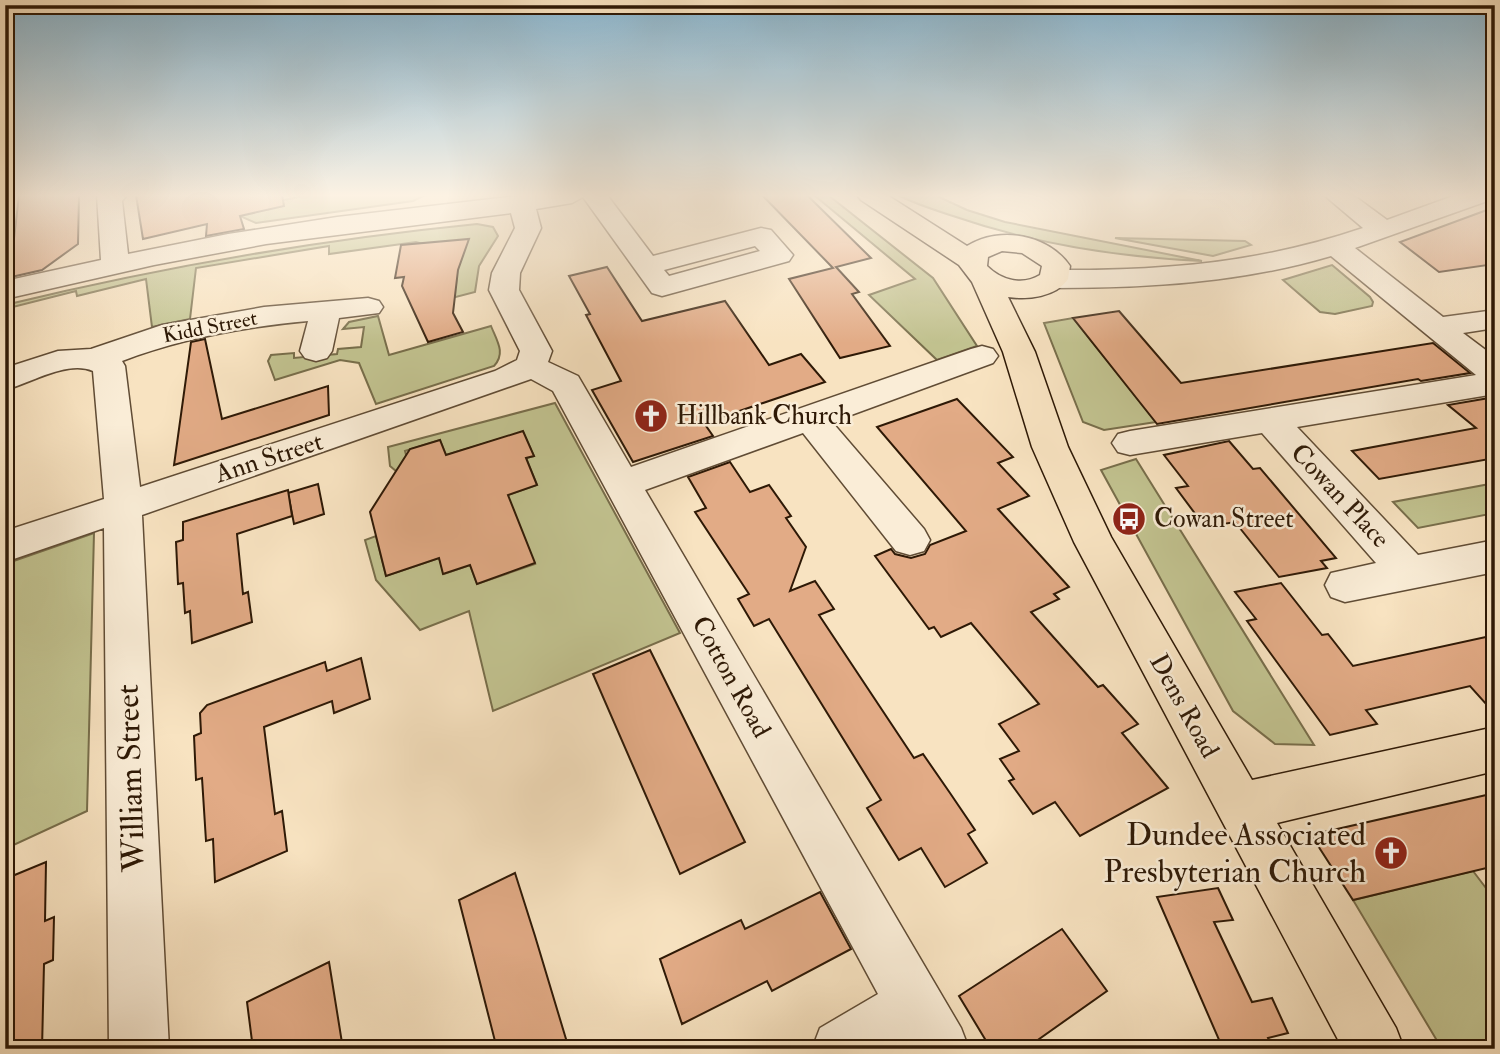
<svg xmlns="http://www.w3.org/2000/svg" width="1500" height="1054" font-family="'IM FELL Double Pica',serif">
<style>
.green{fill:#c2c390;stroke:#786e4b;stroke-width:2}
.building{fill:#e2ab86;stroke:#2e1906;stroke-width:2}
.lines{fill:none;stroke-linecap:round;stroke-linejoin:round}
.minor-casing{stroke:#604c35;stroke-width:3}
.major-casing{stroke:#2e1906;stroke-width:3}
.minor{fill:#faedd7;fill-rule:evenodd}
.major{fill:#f8e3c1;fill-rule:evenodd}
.labels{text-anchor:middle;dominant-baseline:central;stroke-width:5;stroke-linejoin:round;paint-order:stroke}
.far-street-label{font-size:21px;fill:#2e1906;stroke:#faedd7}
.poi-label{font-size:26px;fill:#2e1906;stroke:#faedd7;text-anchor:start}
.street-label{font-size:26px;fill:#2e1906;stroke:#faedd7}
.near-street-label{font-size:32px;fill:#2e1906;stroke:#faedd7}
.near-poi-label{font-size:32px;fill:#2e1906;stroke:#faedd7;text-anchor:end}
</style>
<rect width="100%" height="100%" fill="#f8e3c1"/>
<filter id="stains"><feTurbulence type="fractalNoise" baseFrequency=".00286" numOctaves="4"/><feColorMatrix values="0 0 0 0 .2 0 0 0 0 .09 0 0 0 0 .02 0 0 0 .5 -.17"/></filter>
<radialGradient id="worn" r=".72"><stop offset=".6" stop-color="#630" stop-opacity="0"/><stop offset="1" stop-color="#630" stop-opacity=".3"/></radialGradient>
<g class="green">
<path d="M307 195H425L413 201 256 223 240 216 238 210Z"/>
<path d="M814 195H828L933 278 977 346 937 360 869 295 915 279Z"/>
<path d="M898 195H935L967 210 1005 222 1202 261C1117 257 1034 244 953 216 935 210 915 204 898 195Z"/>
<path d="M477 224 493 227 498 236 479 266 475 292 448 299 456 284 459 254 416 242 329 254V246L196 268 190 319 152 327 146 279 77 296 76 291 5 309V305C162 267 316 240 477 224Z"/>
<path d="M1115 238 1245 241 1251 245 1213 256Z"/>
<path d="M1332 265 1370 297 1373 302 1372 306 1335 314 1320 312 1283 280Z"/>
<path d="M378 316 389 355 491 326C497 341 506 353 494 366L376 404 359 363 340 360 275 380 268 361 271 355 294 353V358L337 354 338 349 361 347 364 327 343 329 349 322Z"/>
<path d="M1073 318 1156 422 1104 430 1083 422 1044 323Z"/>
<path d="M555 403 680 633 493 711 469 611 420 630 376 580 365 540 376 536 386 576 439 558 444 574 470 565 477 584 535 564 493 500 537 485 526 458 534 456 523 432 446 455 440 440 405 451 409 466 396 471 390 466 388 447Z"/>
<path d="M1136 459 1314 745 1275 744 1233 711 1101 470Z"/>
<path d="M1495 483V513L1418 528 1393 502Z"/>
<path d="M94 533 87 811 5 849V564Z"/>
<path d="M1473 871 1495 900V1049H1442L1353 900Z"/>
</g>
<g class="building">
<path d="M19 195H79L78 244 42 270 7 278V257L12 256Z"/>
<path d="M136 195H282L284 206 240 216 244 229 206 236 207 224 143 239Z"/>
<path d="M762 195H807L871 258 836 267 859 292 852 294 890 346 840 358 789 279 833 268Z"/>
<path d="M1495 207V264L1439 272 1400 242Z"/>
<path d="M469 239 458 270 453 313 463 332 428 342 402 286 404 277 395 278 401 245Z"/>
<path d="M607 267 642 321 725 301 769 365 801 354 825 382 704 423 713 436 633 462 592 390 621 381 586 315 590 314 569 276Z"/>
<path d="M1119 311 1181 383 1433 343 1470 373 1421 381 1418 379 1157 424 1073 318Z"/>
<path d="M205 339 222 419 328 386 329 415 174 465 191 342Z"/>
<path d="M1495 397V458L1379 479 1352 451 1476 428 1448 405Z"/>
<path d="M957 399 1013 457 998 463 1029 496 998 509 1069 587 1054 594 1059 599 1031 612 1098 687 1103 685 1138 724 1122 733 1168 788 1080 836 1055 802 1033 814 1009 781 1014 779 1000 759 1019 751 999 724 1039 704 971 623 941 637 934 627 929 629 875 556 891 549 895 554 911 558 925 554 930 545 966 531 877 427Z"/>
<path d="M523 431 534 456 526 458 537 485 508 495 535 563 477 584 470 565 443 574 439 558 386 576 370 512 410 449 440 440 446 455Z"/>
<path d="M1229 441 1253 469 1260 468 1336 558 1321 561 1327 568 1279 577 1235 522 1205 527 1176 488 1188 486 1164 455Z"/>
<path d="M730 462 750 492 769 485 791 516 786 518 806 547 790 591 815 581 834 609 819 615 914 758 923 754 950 793 975 830 968 834 987 863 945 887 921 848 899 860 867 808 881 800 769 619 754 626 738 599 749 594 695 512 706 508 688 477Z"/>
<path d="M318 484 324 514 294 524 288 493Z"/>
<path d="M288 490 292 516 237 534 243 594 248 592 252 622 192 643 190 611 185 613 183 583 178 584 176 542 183 540V522Z"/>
<path d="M1281 583 1322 635 1328 634 1353 666 1495 635V714L1470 686 1366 710 1377 724 1330 735 1247 621 1256 619 1235 592Z"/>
<path d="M650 650 745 842 680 874 593 674Z"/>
<path d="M361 658 370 699 334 713 332 701 264 727 275 814 282 811 287 851 215 882 213 839 206 841 202 778 196 780 194 736 201 733 200 713 207 705 325 662 327 671Z"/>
<path d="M1495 793V866L1353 900 1311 835Z"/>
<path d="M46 862 45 921 54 917 53 960 44 964 42 1049H5V879Z"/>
<path d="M515 873 535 936 569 1049H497L459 900Z"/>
<path d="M1218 888 1233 920 1214 922 1252 1002 1272 998 1288 1033 1268 1038 1273 1049H1223L1157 897Z"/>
<path d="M820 892 851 949 772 991 767 981 682 1024 660 959 741 920 745 929Z"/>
<path d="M1062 929 1107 991 1025 1049H991L959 996Z"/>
<path d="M329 962 343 1049H253L247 1002Z"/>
</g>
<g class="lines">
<g class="minor-casing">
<g id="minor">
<path d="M97 195H127L122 201 128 254 228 234 337 217 526 195H607L653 256 761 228 771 230 793 255 789 261 662 296 652 293 583 197 572 203 536 209 541 228 520 273 519 290 552 351 548 362 578 376 631 467 971 349 982 346 993 349 998 356 993 363 832 422 924 529 930 540 924 551 910 555 896 551 803 433 645 490 961 1028 969 1049H908L905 1044 897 1049H812L820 1028 878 994 553 391 531 379 142 515 169 1049H109L104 528 5 562V531L104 499 93 371C67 360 31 383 5 390V368L58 351 91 349 162 325 264 307 368 298 379 301 383 307 379 313 339 318 332 351 327 358 316 361 305 358 300 351 308 321C244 327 182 338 122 361L125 366 140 487 495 371 517 360 520 351 489 290 492 273 515 228 511 213 266 244 154 265 5 299V281L101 260ZM755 246 760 251 669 276 664 270Z"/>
<path d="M1324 195H1353L1387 220 1456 195H1494L1490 200 1355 248 1443 317 1495 310V328L1463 333 1495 357V394L1297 427 1418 555 1495 540V572L1345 602 1331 597 1325 585 1331 573 1376 563 1262 433 1130 455 1118 452 1112 443 1118 434 1130 431 1476 375 1331 256C1240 283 1148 288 1054 288L1044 285 1040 279 1044 273 1054 270C1163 271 1260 263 1363 228Z"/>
</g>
</g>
<g class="major-casing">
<path id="major" d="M857 195H887L967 246C1000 225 1049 235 1070 266L1068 279C1056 297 1028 300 1008 297L1035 352 1068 447 1111 537 1252 780 1495 727V771L1277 823 1396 1028 1404 1049H1343L1074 542 1032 447 1003 352 972 282 959 265 861 200ZM1002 251 1022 253 1042 266 1040 275C1022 286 1001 280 987 266L988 257Z"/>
</g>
<use href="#minor" class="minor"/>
<use href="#major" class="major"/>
</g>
<linearGradient id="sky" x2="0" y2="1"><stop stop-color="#8ab8d3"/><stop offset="0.57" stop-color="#fcf2e3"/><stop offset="1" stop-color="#fcf2e3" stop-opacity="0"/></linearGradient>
<rect width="1500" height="343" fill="url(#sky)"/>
<defs>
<g id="church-disc" transform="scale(1.75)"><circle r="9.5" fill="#8f2418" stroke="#faedd7"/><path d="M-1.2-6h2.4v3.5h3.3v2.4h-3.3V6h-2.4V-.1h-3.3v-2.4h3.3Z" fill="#fff"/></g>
<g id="bus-disc" transform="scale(1.75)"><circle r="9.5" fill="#8f2418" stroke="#faedd7"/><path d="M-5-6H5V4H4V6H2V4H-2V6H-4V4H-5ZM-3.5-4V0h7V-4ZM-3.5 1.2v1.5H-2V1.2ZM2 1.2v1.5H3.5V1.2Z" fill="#fff"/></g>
</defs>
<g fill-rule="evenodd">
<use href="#church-disc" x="651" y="416"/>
<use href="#bus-disc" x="1129" y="519"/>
<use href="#church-disc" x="1391" y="853"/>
</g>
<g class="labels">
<g class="far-street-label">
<text transform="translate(210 327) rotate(-11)">Kidd Street</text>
</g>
<g class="poi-label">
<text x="676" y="416">Hillbank Church</text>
<text x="1154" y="519">Cowan Street</text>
</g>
<g class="street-label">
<text transform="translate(269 458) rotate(-18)">Ann Street</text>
<text transform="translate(1340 496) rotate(47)">Cowan Place</text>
<text transform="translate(731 677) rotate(61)">Cotton Road</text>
<text transform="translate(1184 706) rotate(61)">Dens Road</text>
</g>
<g class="near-street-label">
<text transform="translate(131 778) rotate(-92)">William Street</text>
</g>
<g class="near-poi-label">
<text x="1366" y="835">Dundee Associated<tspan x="1366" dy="37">Presbyterian Church</tspan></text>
</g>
</g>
<rect width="1500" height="1054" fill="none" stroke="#f8e3c1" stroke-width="28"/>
<rect x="7" y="7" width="1486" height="1040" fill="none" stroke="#2e1906" stroke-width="3.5"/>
<rect x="14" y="14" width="1472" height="1026" fill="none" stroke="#2e1906" stroke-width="2"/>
<rect width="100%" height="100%" filter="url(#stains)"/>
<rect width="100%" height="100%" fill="url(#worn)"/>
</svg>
